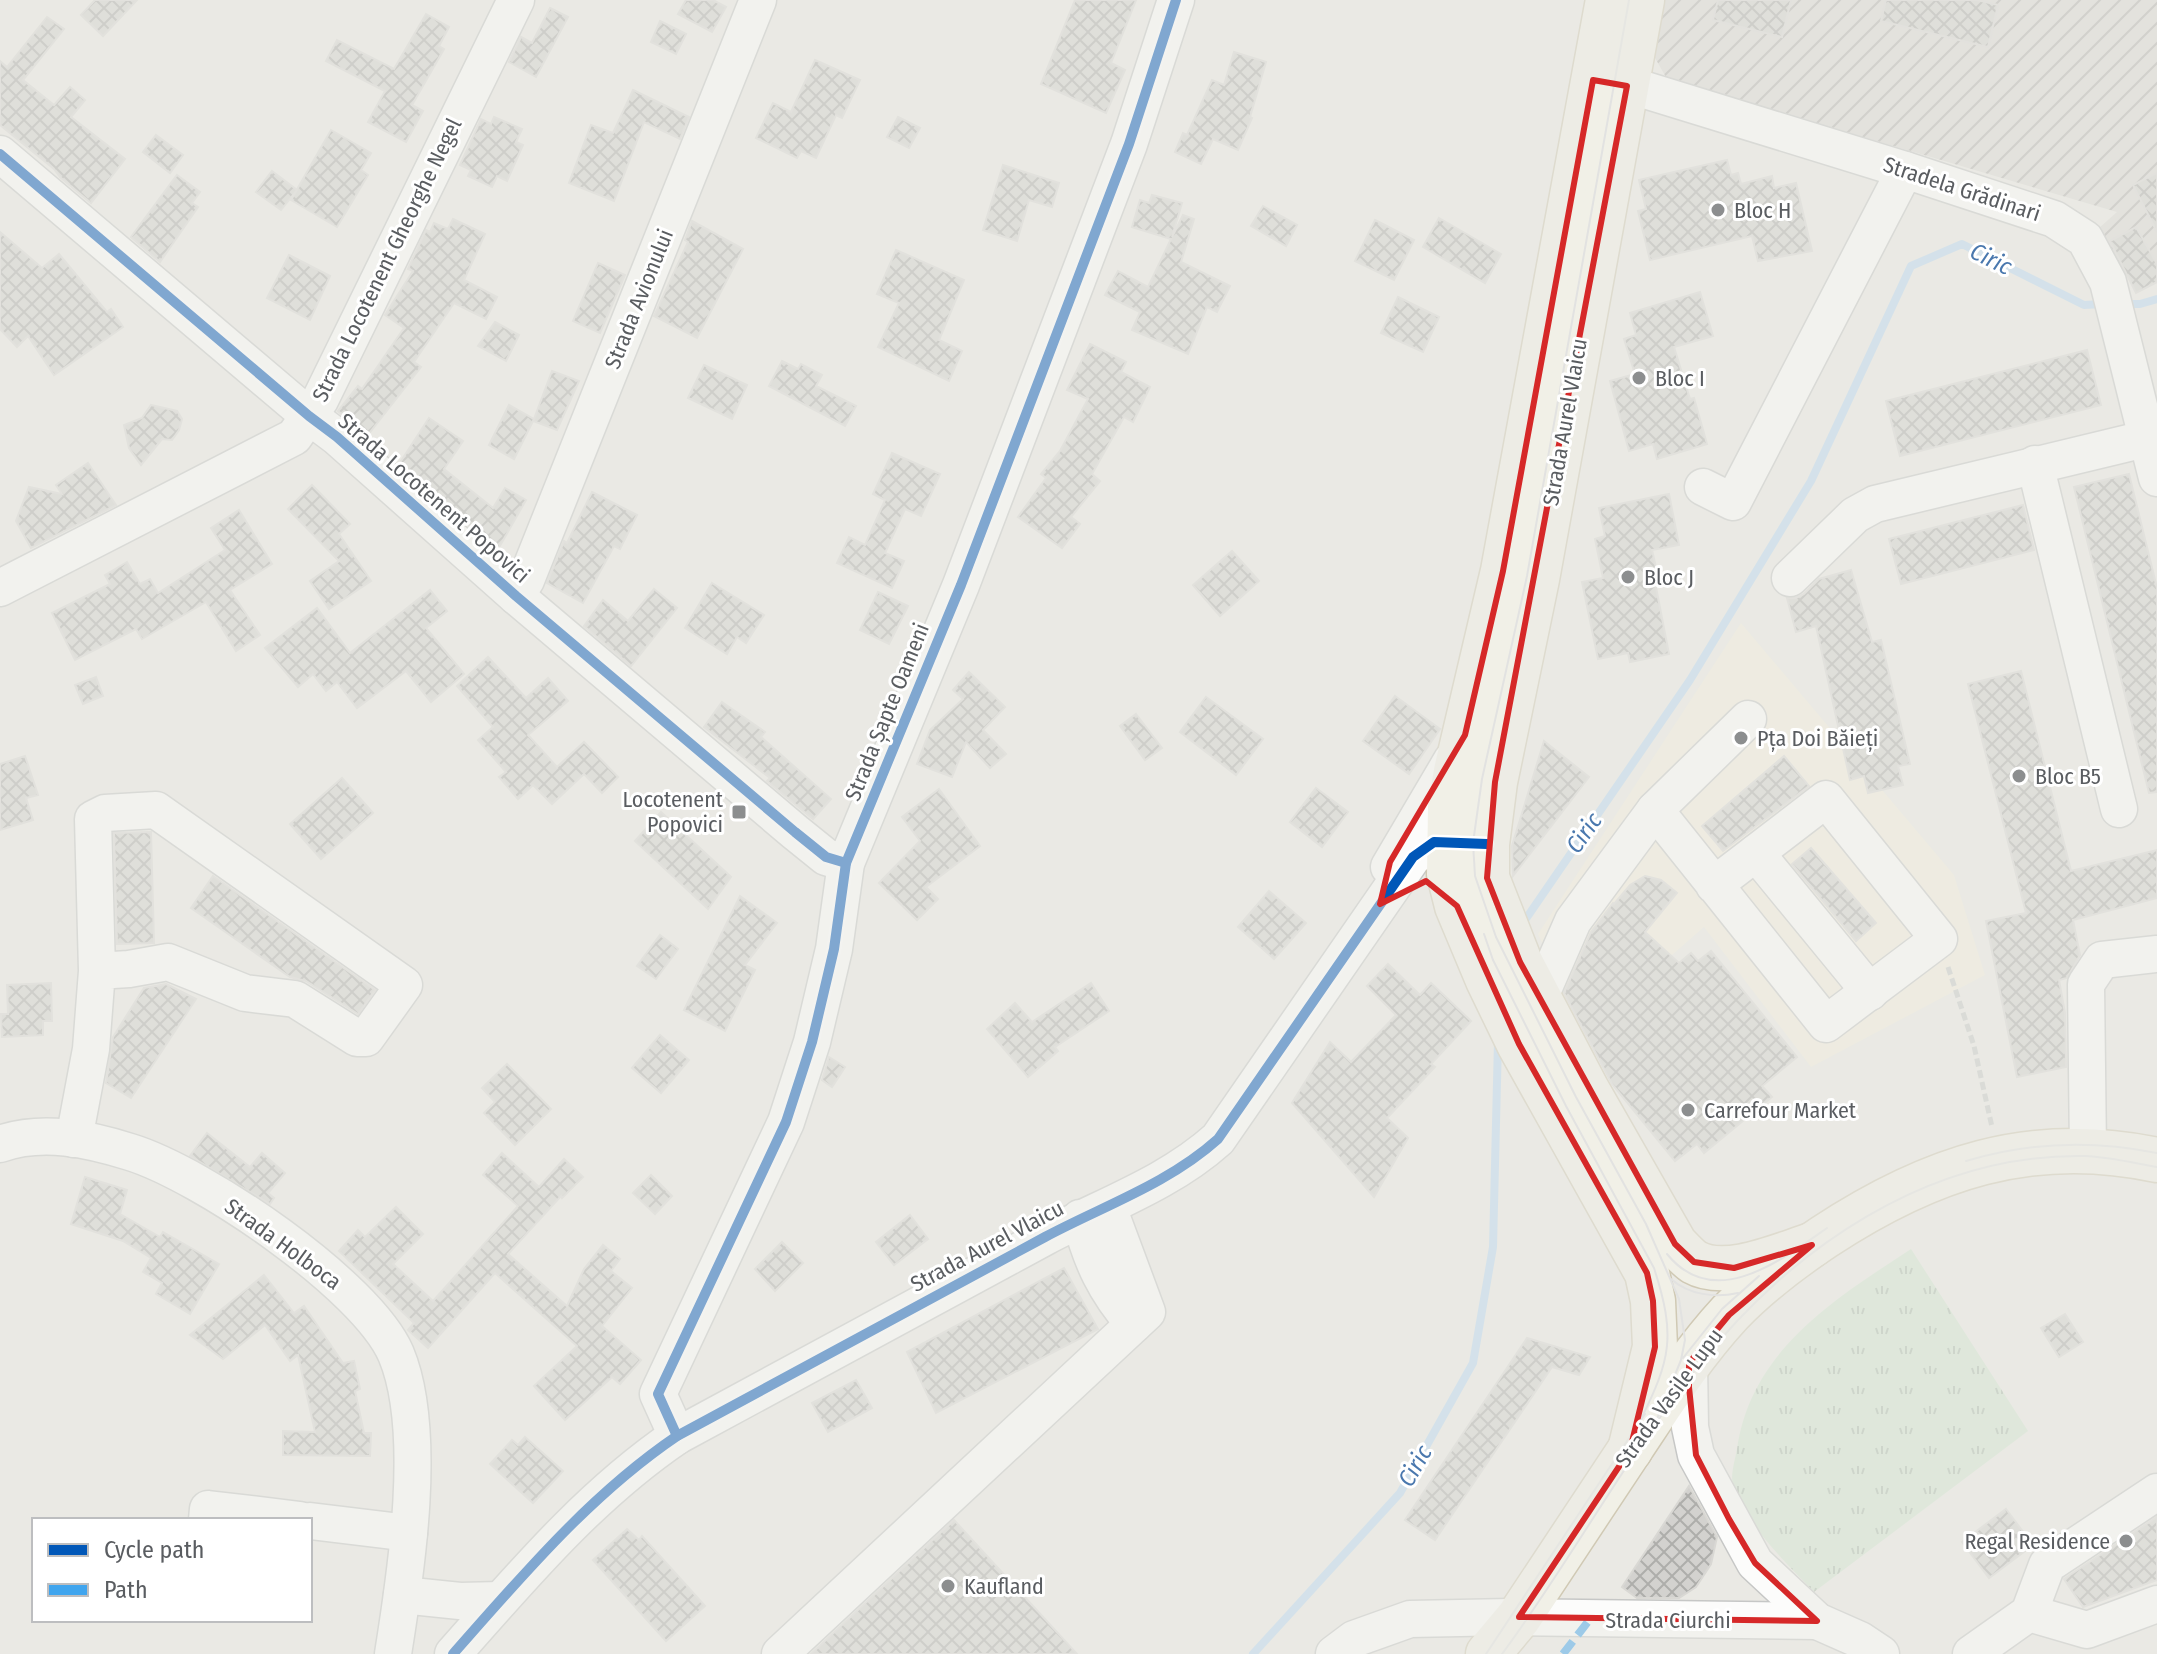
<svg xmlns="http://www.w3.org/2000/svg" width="2157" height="1654" font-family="'Fira Sans Condensed',sans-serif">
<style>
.commercial{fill:#f3eede}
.industrial{fill:url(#industrial-furrows)}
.grass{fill:url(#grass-tufts)}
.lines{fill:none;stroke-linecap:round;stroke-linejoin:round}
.stream{stroke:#bbd8f1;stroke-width:8}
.building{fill:url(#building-cross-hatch);stroke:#d9d8d4;stroke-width:2}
.minor-casing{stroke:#c6c7c6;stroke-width:39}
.major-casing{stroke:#d0c9b4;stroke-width:47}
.path{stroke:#c7cac8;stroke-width:5;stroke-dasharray:8 4;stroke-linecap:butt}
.minor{stroke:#fcfcfb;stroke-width:36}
.major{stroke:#f1f0e7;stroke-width:44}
.tram{stroke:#e2e2e1;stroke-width:2}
.quiet{stroke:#40a5ee;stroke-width:8;stroke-dasharray:16 8;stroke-linecap:butt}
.cycleway-casing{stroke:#fff;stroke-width:15}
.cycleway{stroke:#0057b8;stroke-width:10}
.marked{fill:none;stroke:#d62828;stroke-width:6;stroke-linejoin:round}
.poi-dot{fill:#8c8e8f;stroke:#fff;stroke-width:3}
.labels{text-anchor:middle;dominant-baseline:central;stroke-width:6;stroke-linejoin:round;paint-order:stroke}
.street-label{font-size:22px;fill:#5a5d61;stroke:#fff}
.poi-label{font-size:22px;fill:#5a5d61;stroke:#fff;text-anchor:start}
.water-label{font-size:24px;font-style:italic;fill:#4a78ae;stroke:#fff}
</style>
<defs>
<pattern id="industrial-furrows" width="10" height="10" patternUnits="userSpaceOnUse" patternTransform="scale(2)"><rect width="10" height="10" fill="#dbd9d5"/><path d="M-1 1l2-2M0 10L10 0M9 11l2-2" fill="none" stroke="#b5b3b0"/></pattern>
<pattern id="grass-tufts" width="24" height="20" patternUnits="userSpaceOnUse" patternTransform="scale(2)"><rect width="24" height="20" fill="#d3e5d1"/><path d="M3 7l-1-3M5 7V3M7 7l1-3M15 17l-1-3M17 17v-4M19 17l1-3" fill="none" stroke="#aebdad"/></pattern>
<pattern id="building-cross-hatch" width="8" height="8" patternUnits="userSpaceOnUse" patternTransform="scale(2)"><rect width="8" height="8" fill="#d3d2cf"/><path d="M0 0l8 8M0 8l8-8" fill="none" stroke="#aeaeab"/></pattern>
</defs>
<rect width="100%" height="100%" fill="#eae9e4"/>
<path class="commercial" d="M1741 623 1954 875 1985 975 1811 1067 1704 927 1584 1032 1538 934Z"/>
<path class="industrial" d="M1639 0H2157V282L2137 293 2098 229 2117 212 1667 79 1633 19Z"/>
<path class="grass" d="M1911 1249 2028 1431 1814 1592C1784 1560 1748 1528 1733 1485 1730 1476 1735 1460 1737 1449 1751 1350 1835 1299 1911 1249Z"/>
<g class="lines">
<g class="stream">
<path d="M2124 304H2140L2157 299"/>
<path d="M1521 926 1690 680 1811 481 1911 266 1962 244 2084 305 2103 304"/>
<path d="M1253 1654 1400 1493 1473 1363 1493 1247 1498 1041"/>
</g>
</g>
<g class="building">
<path d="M95 0H137L103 36 81 15Z"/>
<path d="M686 0H713L726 7 712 32 678 14Z"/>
<path d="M1075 0H1136L1111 63 1125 70 1106 113 1041 84Z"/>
<path d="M1718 0H1791L1782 37 1713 20Z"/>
<path d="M1886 0H1977L1998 5 1988 47 1881 21Z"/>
<path d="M550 8 568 17 536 77 509 62 521 37 532 43Z"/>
<path d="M426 14 449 27 439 46 444 49 412 105 423 111 406 142 368 122 385 91 326 61 337 40 394 69Z"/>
<path d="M47 17 64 29 23 80 54 105 70 87 85 100 71 117 125 159 91 203 60 177 54 169 0 125V61L7 67Z"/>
<path d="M660 21 686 34 676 54 651 42Z"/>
<path d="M1234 52 1266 62 1250 117 1252 118 1238 150 1213 139 1201 164 1175 152 1183 133 1187 135 1212 80 1224 85Z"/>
<path d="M815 60 860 80 842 118 836 115 816 158 801 151 797 158 756 138 773 103 791 112Z"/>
<path d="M633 90 689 117 680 139 644 122 614 201 569 183 591 125 613 133Z"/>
<path d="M494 117 522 129 516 142 523 145 507 181 497 176 492 187 468 176 471 170 460 165 481 119 491 124Z"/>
<path d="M898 117 920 128 909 148 887 137Z"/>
<path d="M331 130 371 153 361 170 368 175 337 227 291 200Z"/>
<path d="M156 135 183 155 170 173 143 152Z"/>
<path d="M1727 160 1731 175 1738 173 1741 184 1772 176 1774 188 1796 183 1812 251 1758 261 1752 236 1650 260 1638 211 1646 209 1639 180Z"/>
<path d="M1003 165 1059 183 1052 207 1029 200 1017 241 983 230Z"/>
<path d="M272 171 297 190 281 210 256 192Z"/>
<path d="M2157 173V232L2133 185Z"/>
<path d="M177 175 200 192 192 203 198 207 160 262 131 237Z"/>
<path d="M1152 195 1182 203 1172 237 1183 215 1194 219 1181 262 1230 286 1217 312 1207 307 1188 354 1132 330 1140 312 1105 295 1118 271 1148 287 1171 239 1132 227 1140 200 1149 203Z"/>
<path d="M1263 206 1297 225 1286 246 1251 226Z"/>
<path d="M1439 218 1501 254 1485 283 1423 247Z"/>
<path d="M453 219 485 234 464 280 497 297 486 319 454 303 414 362 421 367 367 436 338 411 358 386 362 389 404 328 385 315 413 271 408 269 426 230 430 232 434 223 448 229Z"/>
<path d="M1375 220 1414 240 1394 280 1355 261Z"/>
<path d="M692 221 743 249 697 338 654 316 688 242 685 240Z"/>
<path d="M2136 227 2157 264V282L2136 293 2110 241Z"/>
<path d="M0 232 42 268 59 254 107 312 111 309 123 327 54 375 28 336 17 347 0 329Z"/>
<path d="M896 250 964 280 939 340 962 351 949 381 878 347 899 303 877 294Z"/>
<path d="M289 255 330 276 310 320 267 298Z"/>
<path d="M598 263 625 275 600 333 573 321Z"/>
<path d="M1700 292 1713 336 1674 347 1690 399 1694 398 1707 444 1657 459 1653 444 1629 451 1610 381 1635 374 1624 339 1636 335 1630 313Z"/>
<path d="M1398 297 1439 317 1423 352 1381 333Z"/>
<path d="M495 322 519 335 506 361 478 346Z"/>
<path d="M1090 344 1126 362 1121 372 1150 387 1133 422 1124 417 1092 474 1100 481 1071 517 1080 524 1062 548 1018 517 1046 478 1041 474 1060 451 1088 399 1067 390Z"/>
<path d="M2087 350 2101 405 1900 456 1886 401Z"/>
<path d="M782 361 798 369 801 364 822 375 816 386 856 406 845 426 769 386Z"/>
<path d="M704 365 747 385 732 419 688 398Z"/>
<path d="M552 371 579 381 557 430 533 421 534 419 514 459 489 445 509 405 534 419Z"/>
<path d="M151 405 177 411 182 419 179 430 172 440 162 439 141 465 129 448 124 425 142 418Z"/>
<path d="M429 418 463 441 444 469 493 508 505 488 526 500 497 551 399 464Z"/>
<path d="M892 453 940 474 921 516 905 509 885 553 904 561 892 588 837 563 849 537 865 545 885 500 873 494Z"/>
<path d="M88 463 116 505 31 548 16 521 29 487 62 494 56 485Z"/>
<path d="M2129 474 2157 588V792L2149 793 2074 487Z"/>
<path d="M312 485 350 524 339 534 371 581 329 609 310 581 339 561 288 509Z"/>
<path d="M592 492 637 515 620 549 614 546 583 603 547 583 564 541 567 543Z"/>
<path d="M1669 494 1679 545 1652 550 1658 576 1654 577 1669 654 1630 662 1628 653 1598 659 1582 582 1603 578 1595 539 1605 536 1599 508Z"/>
<path d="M2023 505 2034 550 1901 584 1889 539Z"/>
<path d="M239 510 272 564 230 590 260 635 236 651 206 602 142 639 136 629 75 660 52 613 110 584 105 575 127 562 140 584 150 579 158 593 225 550 211 528Z"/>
<path d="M1232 551 1259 581 1220 616 1193 585Z"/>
<path d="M1851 570 1872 642 1881 640 1910 764 1898 766 1903 785 1868 793 1864 776 1850 780 1816 626 1796 632 1787 598H1796L1804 594 1819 579Z"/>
<path d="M712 583 764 615 746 643 737 637 727 654 685 628Z"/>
<path d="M654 589 677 608 631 666 584 626 603 600 628 621Z"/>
<path d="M430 590 447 611 426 628 464 674 431 702 406 671 357 708 337 682 326 691 313 674 298 687 265 648 317 608 350 653Z"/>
<path d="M878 592 908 606 889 644 860 630Z"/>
<path d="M488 657 526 698 548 678 568 701 528 735 557 767 584 742 618 777 602 793 584 774 552 804 533 785 518 799 499 777 506 772 478 740 493 727 457 686Z"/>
<path d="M2021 671 2071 871 2157 850V898L2073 920 2080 955 2067 978 2059 980 2065 1013 2066 1067 2017 1077 1986 921 2026 913 1968 684Z"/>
<path d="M969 672 1005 707 983 730 1006 754 990 768 966 742 952 777 917 764 930 730 963 699 953 690Z"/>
<path d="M96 677 103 696 83 704 75 685Z"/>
<path d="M1395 696 1440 729 1409 774 1363 741Z"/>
<path d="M1206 697 1263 739 1236 775 1180 732Z"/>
<path d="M722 702 765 732 761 737 831 799 813 819 767 781 770 778 704 727Z"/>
<path d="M1136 714 1162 748 1145 760 1120 726Z"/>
<path d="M1544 741 1589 777 1513 876 1512 846Z"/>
<path d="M25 756 38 795 26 798 33 820 0 830V764Z"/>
<path d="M1784 756 1809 786 1723 851 1702 826Z"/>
<path d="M342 778 373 813 321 859 290 824Z"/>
<path d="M1316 788 1348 812 1322 847 1290 822Z"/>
<path d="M939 789 980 846 926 887 938 899 917 920 879 883 920 841 902 817Z"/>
<path d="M661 812 731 877 708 909 635 841Z"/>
<path d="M151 832 154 943 117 944 114 833Z"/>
<path d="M1811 848 1876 923 1856 941 1792 864Z"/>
<path d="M213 876 375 990 358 1014 306 981 290 977 191 908Z"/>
<path d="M1645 876 1661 880 1677 893 1645 932 1679 963 1691 953 1698 961 1711 951 1797 1057 1762 1086 1772 1097 1704 1153 1697 1144 1675 1161 1612 1084 1564 993 1591 932 1613 903 1614 904 1630 885Z"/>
<path d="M1269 891 1306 923 1274 959 1238 927Z"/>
<path d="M740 896 777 923 745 965 755 970 725 1031 684 1010Z"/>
<path d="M660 935 678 949 656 979 637 966Z"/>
<path d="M1388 964 1420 995 1431 983 1471 1021 1431 1064 1435 1067 1387 1118 1408 1138 1374 1197 1292 1103 1330 1042 1351 1062 1396 1015 1367 986Z"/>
<path d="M51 983 52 1021H43V1035L2 1037 1 1014H8L7 985Z"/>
<path d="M1091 983 1109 1011 1055 1047 1058 1051 1028 1077 987 1029 1015 1003 1032 1022Z"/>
<path d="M166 984 196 999 131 1098 106 1083 113 1037 144 988Z"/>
<path d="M660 1035 689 1060 661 1093 632 1068Z"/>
<path d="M829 1057 845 1067 832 1087 822 1080Z"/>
<path d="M507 1064 551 1109 515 1145 484 1113 495 1102 482 1088Z"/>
<path d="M207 1133 250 1167 262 1153 285 1173 268 1193 274 1198 270 1204 190 1156Z"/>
<path d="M502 1153 539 1187 564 1159 583 1177 562 1198 561 1196 508 1254 567 1306 584 1269 603 1245 620 1259 611 1271 632 1288 602 1326 641 1360 620 1384 612 1377 565 1420 534 1386 577 1346 495 1273 428 1348 408 1330 414 1323 339 1251 358 1230 365 1237 396 1207 423 1234 393 1264 433 1301 518 1206 483 1175Z"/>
<path d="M651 1175 672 1196 655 1214 633 1193Z"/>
<path d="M85 1177 127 1190 120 1214 160 1237 163 1232 219 1264 190 1314 156 1294 162 1283 143 1272 151 1258 123 1241 71 1224Z"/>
<path d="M910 1215 928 1239 894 1265 876 1242Z"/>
<path d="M782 1242 803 1263 775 1291 755 1269Z"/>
<path d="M1064 1268 1098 1329 936 1413 907 1352Z"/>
<path d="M264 1275 294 1313 304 1306 343 1363 354 1361 360 1389 355 1391 364 1433H371L370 1456 283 1455V1431L315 1432 298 1355 290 1361 265 1325 223 1359 190 1335Z"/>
<path d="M2065 1314 2083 1342 2059 1357 2041 1328Z"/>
<path d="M1527 1338 1590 1357 1579 1375 1552 1367 1435 1540 1405 1520Z"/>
<path d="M856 1380 872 1408 828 1432 812 1403Z"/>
<path d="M525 1437 563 1471 533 1503 490 1464 512 1440 518 1445Z"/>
<path d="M1689 1486 1717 1537 1711 1564 1696 1587 1679 1598H1637L1622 1587Z"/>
<path d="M2006 1509 2033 1545 1989 1578 1962 1542Z"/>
<path d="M2157 1517V1580L2083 1607 2064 1579Z"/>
<path d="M954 1520 1077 1654H811Z"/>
<path d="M627 1529 639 1540 642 1536 705 1606 666 1641 593 1560Z"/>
</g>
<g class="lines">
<g class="minor-casing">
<g id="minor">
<path d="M1601 81 1642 89 1905 170 2054 219 2085 239 2108 282 2157 478"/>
<path d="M0 154 309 416 337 437 516 596 795 832 826 857 846 863"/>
<path d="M2035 464 2119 809"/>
<path d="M1703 487 1733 502 1905 170"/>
<path d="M1790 578 1855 515 1875 504 2145 439"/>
<path d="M0 588 294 437 320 400 516 0"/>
<path d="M516 596 526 580 758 0"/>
<path d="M1655 810 1826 1024 1939 939 1826 799 1714 885"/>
<path d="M1756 853 1870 992"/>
<path d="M1389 867 1452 760"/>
<path d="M1531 1017 1573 921 1655 810 1748 719"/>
<path d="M74 1139 91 1049 97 971 129 969 168 962 245 993 295 999 357 1038H366L404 985 156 810 105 813 93 819 97 971"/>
<path d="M0 1144C42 1129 89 1139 130 1152 202 1174 366 1285 396 1354 428 1430 406 1573 393 1654"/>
<path d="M2088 1151 2086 984 2102 960 2157 954"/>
<path d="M1080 1218C1091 1261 1105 1291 1134 1324"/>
<path d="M1689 1363 1690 1427 1696 1455 1755 1563 1817 1621 1860 1640 1881 1654"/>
<path d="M677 1436 658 1394 786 1122 812 1042 834 949 846 863 961 585 1129 144 1176 0"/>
<path d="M207 1520 208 1509 300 1520"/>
<path d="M310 1521 409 1533"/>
<path d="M402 1595 460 1601 500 1600"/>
<path d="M2029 1613 2087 1630 2157 1604"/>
<path d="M453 1654C522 1576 590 1495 677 1436 799 1369 922 1303 1045 1237 1103 1206 1168 1184 1218 1139L1413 857 1434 842 1474 843"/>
<path d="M780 1654 1147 1312 1108 1207"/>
<path d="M1334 1654 1354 1639 1410 1619 1510 1617 1817 1621"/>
<path d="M1971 1654 2029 1613 2047 1565 2157 1492"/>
</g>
</g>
<g class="major-casing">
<g id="major">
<path d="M1608 0 1503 571 1456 771 1450 807 1449 874 1457 906 1488 980 1519 1044 1647 1273 1653 1301 1655 1347 1630 1450"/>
<path d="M1642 0 1537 579 1495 782 1487 844V878L1520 962 1587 1090 1675 1244C1681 1250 1688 1258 1694 1262 1726 1280 1780 1255 1812 1245"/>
<path d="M1488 1654 1519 1617C1557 1560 1595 1503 1633 1445 1663 1400 1693 1353 1730 1313 1758 1284 1791 1259 1824 1237 1929 1168 2031 1133 2157 1160"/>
</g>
</g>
<path class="path" d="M1948 967 1974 1046 1992 1127"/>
<use href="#minor" class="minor"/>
<use href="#major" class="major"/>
<g class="tram">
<path d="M1629 0 1527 576 1482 779 1473 843 1475 876 1496 937 1576 1097 1646 1224 1679 1299 1685 1340 1681 1360 1655 1424"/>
<path d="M1484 934 1493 960 1566 1106 1654 1268C1676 1336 1671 1359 1640 1421"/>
<path d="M1966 1161C2029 1142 2093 1140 2157 1153"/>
<path d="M1667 1254C1714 1312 1780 1261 1827 1228"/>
<path d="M1671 1279C1689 1295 1715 1298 1738 1293"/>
<path d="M1683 1358 1722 1309 1759 1276"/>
<path d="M1486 1654 1645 1414"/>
<path d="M1502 1654C1570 1562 1625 1459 1696 1369 1790 1249 1928 1153 2085 1156 2109 1157 2134 1163 2157 1167"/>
</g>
<path class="quiet" d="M1563 1654 1590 1619"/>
<g class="cycleway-casing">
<g id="cycleway">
<path d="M0 154 309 416 337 437 516 596 795 832 826 857 846 863"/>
<path d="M677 1436 658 1394 786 1122 812 1042 834 949 846 863 961 585 1129 144 1176 0"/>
<path d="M453 1654C522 1576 590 1495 677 1436 799 1369 922 1303 1045 1237 1103 1206 1168 1184 1218 1139L1413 857 1434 842 1487 844"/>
</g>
</g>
<use href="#cycleway" class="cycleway"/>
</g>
<path d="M0 0H2157V1654H0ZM1593 80 1627 86 1495 782 1487 878 1520 962 1675 1244 1694 1262 1734 1268 1812 1245 1729 1315 1689 1363V1387L1696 1455 1729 1519 1755 1563 1817 1621 1519 1617 1630 1450 1655 1347 1653 1301 1647 1273 1519 1044 1457 906 1426 881 1380 904 1390 862 1465 735 1503 571Z" fill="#eae9e4" fill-opacity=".55" fill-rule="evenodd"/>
<path class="marked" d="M1593 80 1627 86 1495 782 1487 878 1520 962 1675 1244 1694 1262 1734 1268 1812 1245 1729 1315 1689 1363V1387L1696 1455 1729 1519 1755 1563 1817 1621 1519 1617 1630 1450 1655 1347 1653 1301 1647 1273 1519 1044 1457 906 1426 881 1380 904 1390 862 1465 735 1503 571Z"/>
<g class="poi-dot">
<circle cx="1718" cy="210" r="8"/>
<circle cx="1639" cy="378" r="8"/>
<circle cx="1628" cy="577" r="8"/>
<circle cx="1741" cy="738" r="8"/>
<circle cx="2019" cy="776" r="8"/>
<rect x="731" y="804" width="16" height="16" rx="4"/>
<circle cx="1688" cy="1110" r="8"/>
<circle cx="2126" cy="1541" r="8"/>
<circle cx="948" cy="1586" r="8"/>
</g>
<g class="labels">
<g class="street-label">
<text transform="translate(1962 189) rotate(18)">Stradela Grădinari</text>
<text transform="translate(387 260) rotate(-64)">Strada Locotenent Gheorghe Negel</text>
<text transform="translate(639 299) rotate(-68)">Strada Avionului</text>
<text transform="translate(1565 422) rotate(-80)">Strada Aurel Vlaicu</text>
<text transform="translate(434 498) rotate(41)">Strada Locotenent Popovici</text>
<text transform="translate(887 712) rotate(-68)">Strada Șapte Oameni</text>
<text transform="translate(283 1244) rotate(36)">Strada Holboca</text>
<text transform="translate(987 1246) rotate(-28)">Strada Aurel Vlaicu</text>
<text transform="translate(1669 1398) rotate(-54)">Strada Vasile Lupu</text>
<text x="1668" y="1620">Strada Ciurchi</text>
</g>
<g class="poi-label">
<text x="1734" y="210">Bloc H</text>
<text x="1655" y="378">Bloc I</text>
<text x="1644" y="577">Bloc J</text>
<text x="1757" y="738">Pța Doi Băieți</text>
<text x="2035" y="776">Bloc B5</text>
<text x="723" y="799" text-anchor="end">Locotenent<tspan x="723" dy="25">Popovici</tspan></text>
<text x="1704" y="1110">Carrefour Market</text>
<text x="2110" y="1541" text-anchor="end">Regal Residence</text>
<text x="964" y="1586">Kaufland</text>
</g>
<g class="water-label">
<text transform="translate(1991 259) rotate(26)">Ciric</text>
<text transform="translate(1584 833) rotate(-55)">Ciric</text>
<text transform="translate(1415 1466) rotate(-60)">Ciric</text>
</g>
</g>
<rect x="32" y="1518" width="280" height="104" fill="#ffffff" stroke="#bdbec0" stroke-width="2"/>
<rect x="48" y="1544" width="40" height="12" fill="#0057b8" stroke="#bdbec0" stroke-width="2"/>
<text x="104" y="1558" font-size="24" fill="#5a5d61">Cycle path</text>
<rect x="48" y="1584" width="40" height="12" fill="#40a5ee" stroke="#bdbec0" stroke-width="2"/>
<text x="104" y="1598" font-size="24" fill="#5a5d61">Path</text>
</svg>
